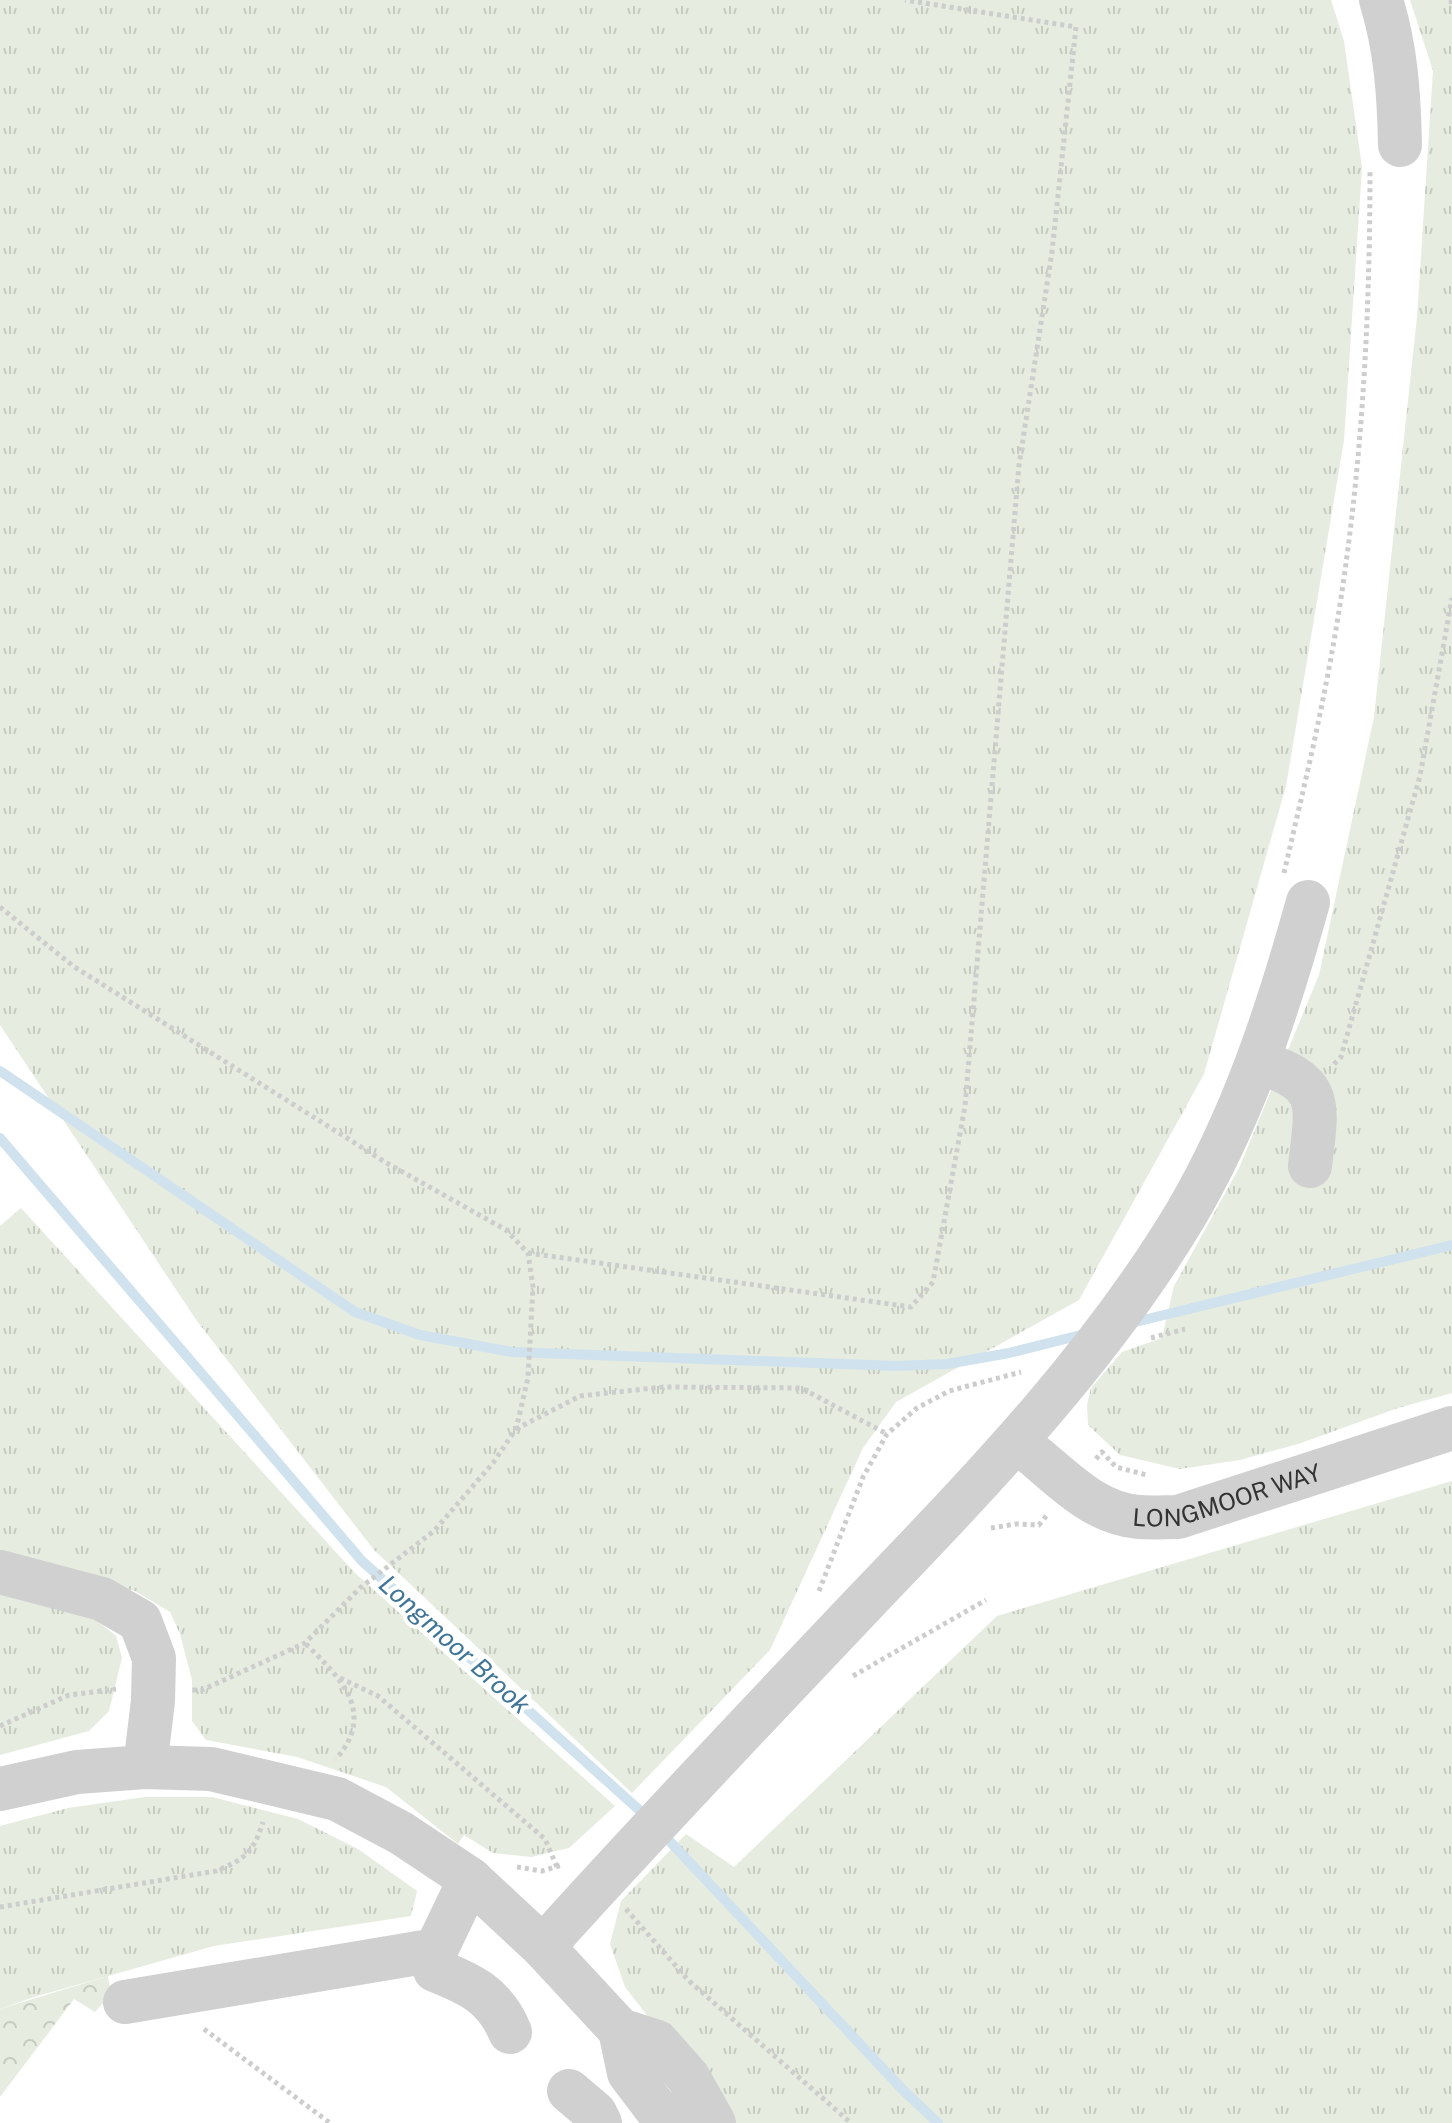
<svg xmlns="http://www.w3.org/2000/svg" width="1452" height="2123" font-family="'Public Sans',sans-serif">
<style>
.grass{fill:url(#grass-tufts)}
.forest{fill:url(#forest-crowns)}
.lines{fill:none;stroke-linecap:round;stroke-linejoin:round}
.stream{stroke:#cfe2ee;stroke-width:10}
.path{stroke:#cdcdcd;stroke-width:5;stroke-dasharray:4 4;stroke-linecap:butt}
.minor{stroke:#d0d0d0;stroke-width:44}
.labels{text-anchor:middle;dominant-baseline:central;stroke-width:8;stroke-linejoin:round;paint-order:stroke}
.street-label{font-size:24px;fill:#333;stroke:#fff}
.water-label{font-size:26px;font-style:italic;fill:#3f7597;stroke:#fff}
</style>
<defs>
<pattern id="grass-tufts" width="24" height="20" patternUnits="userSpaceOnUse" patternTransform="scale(2)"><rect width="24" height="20" fill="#e6ecdf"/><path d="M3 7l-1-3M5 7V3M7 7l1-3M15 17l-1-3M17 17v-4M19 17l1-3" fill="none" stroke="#c6cbc0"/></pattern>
<pattern id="forest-crowns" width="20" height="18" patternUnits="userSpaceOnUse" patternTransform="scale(2)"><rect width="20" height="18" fill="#e6ecdf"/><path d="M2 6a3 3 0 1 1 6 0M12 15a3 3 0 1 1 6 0" fill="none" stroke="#c6cbc0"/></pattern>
</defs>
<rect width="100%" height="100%" fill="#fff"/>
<g class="grass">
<path d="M0 0H1331L1344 41 1362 167 1344 440 1286 786 1204 1074 1079 1300 896 1402 863 1448 770 1650 632 1793 374 1550 197 1321 0 1025Z"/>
<path d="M1410 0H1452V1393L1398 1408 1301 1443 1240 1460 1180 1469 1120 1455 1088 1425 1087 1405 1091 1388 1122 1352 1162 1338 1174 1286 1239 1168 1319 975 1374 717 1417 317 1433 71Z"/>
<path d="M21 1208 355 1573 615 1806 569 1848 531 1857 493 1853 464 1835 458 1844 386 1787 297 1757 206 1740 192 1721V1680L180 1634 170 1612 135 1591 0 1553V1226Z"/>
<path d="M1452 1481V2123H717L688 2068 625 1987 610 1944 621 1901 686 1834 734 1867 997 1616Z"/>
<path d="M0 1589 85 1611 116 1636 122 1658 109 1711 89 1731 0 1755Z"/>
<path d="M145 1797H212L298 1819 358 1849 417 1891 411 1916 214 1946 34 1997 0 2009V1826L68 1808Z"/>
</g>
<path class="forest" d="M108 1976 111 1994 95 2012 74 1999 0 2097V2009Z"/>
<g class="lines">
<g class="stream">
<path d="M0 1071 355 1312 420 1335 512 1352 896 1366 947 1364 1009 1353 1085 1334"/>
<path d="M0 1138 362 1561 647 1817"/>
<path d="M1131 1323 1452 1245"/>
<path d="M661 1832 904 2091 938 2123"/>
</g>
<g class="path">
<path d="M1451 0 1452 8"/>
<path d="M1284 873C1298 812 1313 751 1325 689 1359 519 1370 343 1370 170"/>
<path d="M0 907 73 966 385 1162 506 1230 528 1253 533 1287 528 1378 516 1429 493 1463 434 1531 360 1588 305 1643 202 1690H190"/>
<path d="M1334 1064 1341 1057 1420 776 1452 598"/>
<path d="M528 1253 911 1307 933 1282 965 1106 1019 465 1052 252 1076 27 905 0"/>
<path d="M1151 1338 1185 1329"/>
<path d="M516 1429 580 1396 663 1387 801 1388 887 1434"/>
<path d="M1096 1459 1102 1452 1116 1467 1147 1475"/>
<path d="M991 1528 1016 1524 1039 1525 1047 1515"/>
<path d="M819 1591 863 1477 887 1434 917 1408 949 1391 1021 1372"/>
<path d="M306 1644C340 1678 377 1712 336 1759"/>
<path d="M853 1676 986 1600"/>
<path d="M340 1678 378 1696 545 1839 557 1867"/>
<path d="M0 1726 69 1695 116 1689"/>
<path d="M517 1867 542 1871 562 1865"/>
<path d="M0 1907 216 1871C245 1859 253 1853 263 1822"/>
<path d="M626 1909 689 1981 851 2123"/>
<path d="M204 2029 330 2123"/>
</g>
<g class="minor">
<path d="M1381 0C1396 48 1399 95 1400 145"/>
<path d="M1258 1062C1326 1083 1317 1104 1310 1166"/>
<path id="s1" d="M1016 1441C1055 1469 1088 1513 1139 1517 1152 1518 1165 1517 1178 1517L1452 1428"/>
<path d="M0 1572 102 1599 140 1621 154 1658 153 1701 145 1767"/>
<path d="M0 1789 77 1772 145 1767 211 1769 337 1799 401 1833 470 1879 543 1947 620 2030 657 2042 688 2077 714 2123"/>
<path d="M470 1879 436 1950 435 1970C470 1984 495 1995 510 2032"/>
<path d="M543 1947C649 1829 758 1715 867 1600 982 1480 1100 1358 1186 1214 1243 1117 1278 1010 1308 902"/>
<path d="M125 2002 436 1950"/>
<path d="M620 2030 629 2073 667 2123"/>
<path d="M569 2091 595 2113 600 2123"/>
</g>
</g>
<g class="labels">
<g class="street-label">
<text stroke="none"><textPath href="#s1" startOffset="238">LONGMOOR WAY</textPath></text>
</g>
<g class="water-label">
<text transform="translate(455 1644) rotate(42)">Longmoor Brook</text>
</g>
</g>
</svg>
